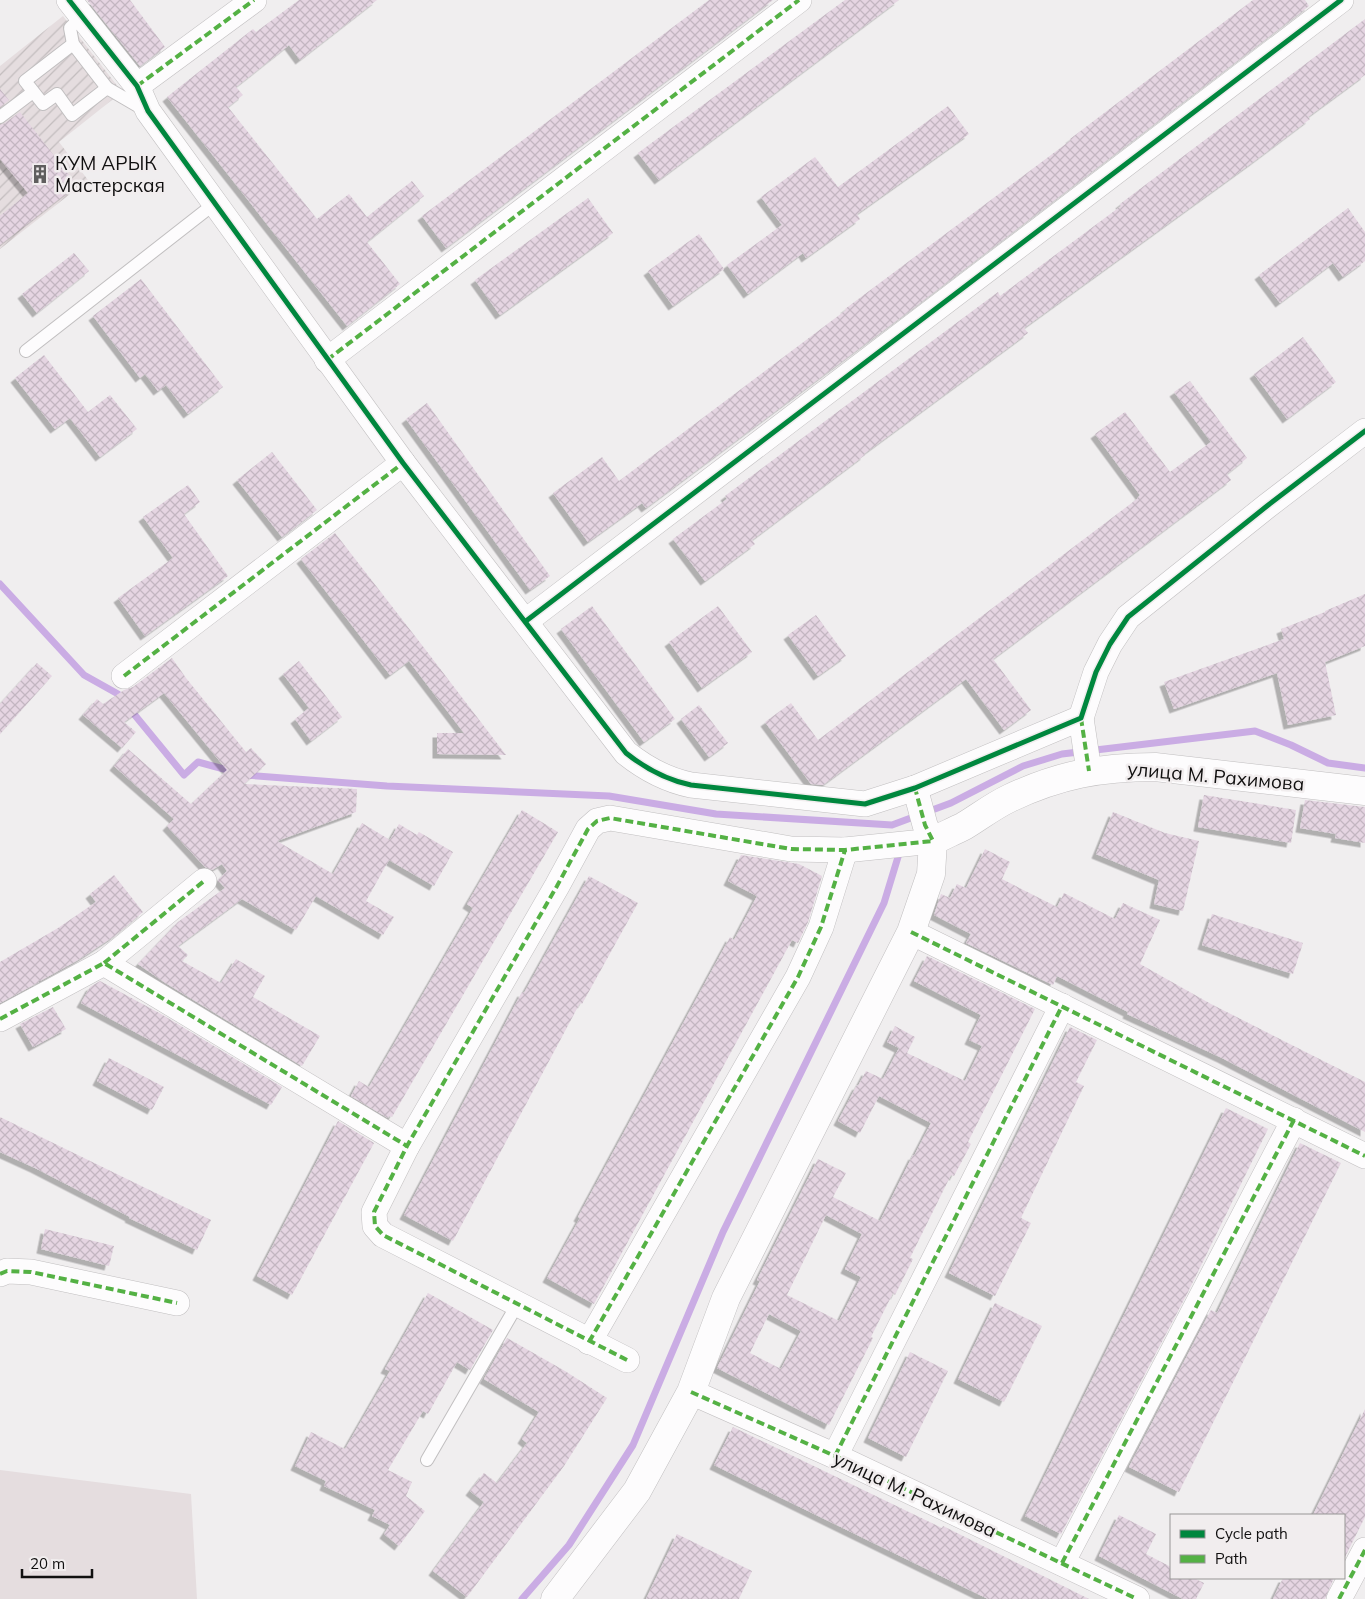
<svg xmlns="http://www.w3.org/2000/svg" width="1365" height="1599" font-family="Mulish,sans-serif">
<style>
.built{fill:#e5dddf}
.industrial{fill:url(#industrial-furrows)}
.lines{fill:none;stroke-linecap:round;stroke-linejoin:round}
.stream{stroke:#caace4;stroke-width:7}
.building{fill:url(#building-cross-hatch);fill-rule:evenodd;filter:url(#shadow)}
.service-casing{stroke:#c1bfc0;stroke-width:14}
.minor-casing{stroke:#c1bfc0;stroke-width:26}
.tertiary-casing{stroke:#c1bfc0;stroke-width:29}
.service{stroke:#fdfcfd;stroke-width:12}
.minor{stroke:#fdfcfd;stroke-width:25}
.tertiary{stroke:#fdfcfd;stroke-width:28}
.quiet{stroke:#54b144;stroke-width:4;stroke-dasharray:8 4;stroke-linecap:butt}
.cycleway-casing{stroke:#f1edee;stroke-width:8}
.cycleway{stroke:#00873e;stroke-width:5}
.labels{text-anchor:middle;dominant-baseline:central;stroke-width:5;stroke-linejoin:round;paint-order:stroke}
.poi-label{font-size:19px;fill:#111010;stroke:#f1edee;text-anchor:start}
.street-label{font-size:19px;fill:#111010;stroke:#f1edee}
</style>
<defs>
<pattern id="industrial-furrows" width="10" height="10" patternUnits="userSpaceOnUse" patternTransform="scale(1.25)"><rect width="10" height="10" fill="#e5dddf"/><path d="M-1 1l2-2M0 10L10 0M9 11l2-2" fill="none" stroke="#c3bdbe"/></pattern>
<pattern id="building-cross-hatch" width="8" height="8" patternUnits="userSpaceOnUse" patternTransform="scale(1.25)"><rect width="8" height="8" fill="#e5d5e2"/><path d="M0 0l8 8M0 8l8-8" fill="none" stroke="#c3b6c1"/></pattern>
<filter id="shadow"><feDropShadow dx="-4.5" dy="4.5" stdDeviation="0" flood-color="#0004"/></filter>
</defs>
<rect width="100%" height="100%" fill="#f0eeef"/>
<path class="built" d="M0 1470 191 1494 197 1599H0Z"/>
<path class="industrial" d="M63 16 122 92 59 142 88 180 0 249V66Z"/>
<g class="lines">
<g class="stream">
<path d="M0 584 84 675 118 694 122 700"/>
<path d="M129 708 184 775 198 762 235 772"/>
<path d="M245 775 387 786 609 796 716 814 892 825 951 803 1023 766 1062 754 1255 731 1291 745 1328 763 1365 768"/>
<path d="M522 1599 569 1545 633 1445 723 1232 884 903 898 857 896 850"/>
</g>
</g>
<g class="building">
<path d="M87 0H130L165 47 140 66Z"/>
<path d="M299 0H377L300 60 289 45 236 87 243 95 228 107 317 219 349 194 367 217 412 181 424 196 367 242 400 284 347 326 167 97 253 29 256 32Z"/>
<path d="M709 0H773L446 248 422 216Z"/>
<path d="M845 0H899L659 180 638 153Z"/>
<path d="M1253 0H1305L1309 6 908 312 646 508 642 503 588 542 553 493 602 457 619 481 846 310 845 309 1071 140 1070 139Z"/>
<path d="M1365 19V75L1308 117 1310 119 1253 162 1024 328 1028 333 864 454 865 455 752 540 755 544 705 581 673 539 727 499 725 496 947 330 998 292 1000 296 1066 247 1121 206 1120 204Z"/>
<path d="M0 89 9 100 0 107Z"/>
<path d="M948 106 969 134 857 214 860 219 806 258 803 253 748 294 727 265 782 225 761 197 815 157 838 187Z"/>
<path d="M20 112 77 185 0 245V216L28 193 0 159V125L5 123Z"/>
<path d="M588 198 613 233 500 315 475 280Z"/>
<path d="M1348 208 1365 232V261L1343 277 1333 263 1280 303 1259 275Z"/>
<path d="M699 234 724 269 673 306 648 271Z"/>
<path d="M74 253 89 271 37 313 22 294Z"/>
<path d="M141 279 223 387 188 414 166 385 158 391 145 374 140 378 93 316Z"/>
<path d="M1303 337 1336 382 1287 419 1254 374Z"/>
<path d="M44 355 88 412 110 395 137 429 100 457 70 418 55 429 15 378Z"/>
<path d="M1190 381 1247 458 1227 474 1231 480 993 659 1031 710 1004 730 966 679 823 785 811 784 765 722 791 703 818 740 1137 499 1140 495 1095 434 1125 412 1170 472 1211 442 1174 392Z"/>
<path d="M427 403 550 576 530 590 406 419Z"/>
<path d="M272 452 317 510 282 537 237 480Z"/>
<path d="M188 485 200 502 184 514 228 576 145 636 118 598 173 558 143 517Z"/>
<path d="M335 533 425 649 506 755 437 754V733H464L409 661 390 675 301 559Z"/>
<path d="M1365 594V646L1325 662 1336 715 1288 725 1277 673 1174 709 1164 682 1284 639 1281 629 1325 612V611Z"/>
<path d="M592 606 675 719 644 742 561 629Z"/>
<path d="M718 606 752 652 702 688 669 642Z"/>
<path d="M816 615 846 656 818 676 788 635Z"/>
<path d="M172 658 186 678 246 752 251 748 266 764 244 784 357 789 356 812 277 841 333 874 362 823 390 840 399 824 417 835 419 832 453 852 434 886 389 860 366 901 394 917 383 935 316 896 296 930 242 899 178 946 188 955 182 961 221 983 236 959 265 976 253 997 320 1036 302 1066 164 982 138 964 178 922 225 888 218 880 227 871 222 864 212 870 205 867 167 826 174 819 114 766 128 749 191 804 227 770 164 693 124 722 136 732 122 748 83 715 97 699 103 704 124 690 133 687Z"/>
<path d="M299 661 342 717 311 741 295 719 309 708 283 674Z"/>
<path d="M37 663 52 676 0 734V704Z"/>
<path d="M699 705 728 743 709 757 681 719Z"/>
<path d="M1204 795 1296 810 1291 843 1198 827Z"/>
<path d="M1305 800 1365 807V843L1335 838 1336 834 1300 828Z"/>
<path d="M522 810 558 832 392 1117 389 1116 388 1118 351 1096 359 1081 369 1087 473 908 467 904Z"/>
<path d="M1113 812 1165 833 1199 841 1183 911 1154 904 1159 880 1096 854Z"/>
<path d="M985 849 1010 862 1002 879 1057 907 1064 893 1115 919 1123 903 1160 920 1140 964 1211 1004 1365 1082V1132L1222 1058 1127 1014 1128 1012 1057 976 1053 985 966 943 971 934 934 915 941 894 950 898 957 884 966 888Z"/>
<path d="M741 855 799 864 822 876 808 922 798 943 792 940 594 1304 547 1278 580 1218 578 1217 730 937 734 940 757 896 728 881Z"/>
<path d="M114 875 143 912 113 937 78 960 40 981 38 980 39 982 0 1003V962L58 928 96 902 90 894Z"/>
<path d="M589 876 638 903 582 1004 580 1003 453 1241 404 1215 522 992 524 993Z"/>
<path d="M1212 914 1303 943 1293 974 1202 945Z"/>
<path d="M927 956 1035 1009 968 1142 971 1144 954 1176 951 1175 910 1258 913 1259 895 1295 893 1293 871 1337 873 1338 829 1425 717 1368 760 1281 757 1280 818 1159 846 1173 833 1197 880 1221 913 1155 914 1156 931 1123 879 1096 860 1133 838 1121 857 1085 858 1086 866 1071 883 1079 899 1048 887 1042 895 1026 915 1037 907 1053 965 1081 982 1046 969 1040 981 1015 914 981ZM826 1215 862 1234 845 1269 861 1277 839 1321 787 1295ZM769 1314 801 1331 781 1369 750 1353Z"/>
<path d="M100 981 161 1014 282 1087 271 1105 81 1003 90 987Z"/>
<path d="M53 1007 66 1029 33 1047 20 1024Z"/>
<path d="M1070 1027 1097 1040 1076 1082 1084 1086 1021 1218 1031 1223 995 1296 949 1273Z"/>
<path d="M109 1058 164 1087 152 1110 97 1081Z"/>
<path d="M1226 1108 1268 1129 1188 1292 1061 1534 1025 1516Z"/>
<path d="M0 1117 211 1220 197 1250 129 1218 130 1217 35 1168 0 1152Z"/>
<path d="M338 1121 374 1143 292 1295 257 1276Z"/>
<path d="M1300 1143 1341 1163 1179 1492 1129 1467 1211 1310 1217 1313Z"/>
<path d="M45 1229 114 1246 109 1266 41 1249Z"/>
<path d="M428 1293 493 1330 470 1370 457 1362 428 1414 423 1411 388 1470 412 1482 406 1496 425 1511 399 1546 384 1534 390 1525 372 1516 375 1510 324 1486 326 1481 295 1466 311 1432 345 1449 390 1371 385 1369Z"/>
<path d="M995 1303 1042 1326 1004 1402 958 1379Z"/>
<path d="M507 1338 565 1371 607 1398 564 1466 467 1597 433 1571 484 1502 470 1491 484 1473 497 1483 527 1443 522 1439 539 1412 484 1379Z"/>
<path d="M910 1352 948 1371 906 1457 868 1438Z"/>
<path d="M1365 1409V1517L1344 1559V1515H1313Z"/>
<path d="M733 1427 942 1528 943 1526 1089 1599H988L714 1465Z"/>
<path d="M1119 1515 1156 1534 1146 1554 1171 1567V1578H1194L1204 1583 1196 1599H1183L1099 1556Z"/>
<path d="M677 1534 752 1571 739 1599H646Z"/>
<path d="M1283 1578H1334L1325 1599H1273Z"/>
</g>
<g class="lines">
<g class="service-casing">
<g id="service">
<path d="M82 16 70 28 73 44 107 88"/>
<path d="M73 44 25 81 43 104 57 94 72 115 107 88 143 109"/>
<path d="M0 117 33 92"/>
<path d="M26 351 214 204"/>
<path d="M427 1460 517 1305"/>
</g>
</g>
<g class="minor-casing">
<g id="minor">
<path d="M69 0 137 86 148 111 403 463 626 753C646 769 667 780 691 785L865 804 915 788 1081 718 1096 672 1110 644 1128 617 1267 506 1365 431"/>
<path d="M137 86 254 0"/>
<path d="M327 360 799 0"/>
<path d="M526 621 1341 0"/>
<path d="M124 676 403 463"/>
<path d="M1081 718 1089 771"/>
<path d="M911 932 1365 1156"/>
<path d="M104 963 204 881"/>
<path d="M0 1019 104 963 407 1146"/>
<path d="M0 1274 7 1271 31 1272 177 1303"/>
<path d="M589 1342 798 977 821 927 845 850"/>
<path d="M627 1360 383 1235 375 1226 374 1212 407 1146 557 886 588 829 597 821 610 818 791 849 845 850 933 841 925 825 915 788"/>
<path d="M691 1392 835 1456 1137 1599"/>
<path d="M835 1456 1062 1006"/>
<path d="M1062 1563 1294 1120"/>
<path d="M1339 1599 1365 1550"/>
</g>
</g>
<g class="tertiary-casing">
<path id="tertiary" d="M555 1599 637 1491 691 1392 726 1298 911 932 931 874 933 841C943 836 954 831 964 826 979 817 993 806 1010 798 1059 775 1100 767 1155 767L1365 791"/>
</g>
<use href="#service" class="service"/>
<use href="#minor" class="minor"/>
<use href="#tertiary" class="tertiary"/>
<g class="quiet">
<path d="M137 86 254 0"/>
<path d="M327 360 799 0"/>
<path d="M124 676 403 463"/>
<path d="M1081 718 1089 771"/>
<path d="M911 932 1365 1156"/>
<path d="M104 963 204 881"/>
<path d="M0 1019 104 963 407 1146"/>
<path d="M0 1274 7 1271 31 1272 177 1303"/>
<path d="M589 1342 798 977 821 927 845 850"/>
<path d="M627 1360 383 1235 375 1226 374 1212 407 1146 557 886 588 829 597 821 610 818 791 849 845 850 933 841 925 825 915 788"/>
<path d="M691 1392 835 1456 1137 1599"/>
<path d="M835 1456 1062 1006"/>
<path d="M1062 1563 1294 1120"/>
<path d="M1339 1599 1365 1550"/>
</g>
<g class="cycleway-casing">
<g id="cycleway">
<path d="M69 0 137 86 148 111 403 463 626 753C646 769 667 780 691 785L865 804 915 788 1081 718 1096 672 1110 644 1128 617 1267 506 1365 431"/>
<path d="M526 621 1341 0"/>
</g>
</g>
<use href="#cycleway" class="cycleway"/>
</g>
<defs>
<g id="building-bare" transform="scale(1.5)"><path d="M-4-6H4V6H1V3H-1V6H-4ZM-2.5-4.3h1.7v1.8h-1.7ZM.8-4.3h1.7v1.8H.8ZM-2.5-1h1.7V.8h-1.7ZM.8-1h1.7V.8H.8Z" fill="#5f5e5e" stroke="#f1edee" stroke-width="2.5" paint-order="stroke"/></g>
</defs>
<g fill-rule="evenodd">
<use href="#building-bare" x="40" y="174"/>
</g>
<g class="labels">
<g class="poi-label">
<text x="55" y="163">КУМ АРЫК<tspan x="55" dy="22">Мастерская</tspan></text>
</g>
<g class="street-label">
<text transform="translate(1216 776) rotate(5)">улица М. Рахимова</text>
<text transform="translate(915 1494) rotate(25)">улица М. Рахимова</text>
</g>
</g>
<rect x="1170" y="1514" width="175" height="65" fill="#f1edee" stroke="#979595"/>
<rect x="1180" y="1530" width="25" height="8" fill="#00873e" stroke="#979595"/>
<text x="1215" y="1539" font-size="15" fill="#111010">Cycle path</text>
<rect x="1180" y="1555" width="25" height="8" fill="#54b144" stroke="#979595"/>
<text x="1215" y="1564" font-size="15" fill="#111010">Path</text>
<path d="M22 1569v8h70v-8" fill="none" stroke="#111010" stroke-width="2.5"/>
<text x="30" y="1569" font-size="15" fill="#111010" stroke="#f1edee" stroke-width="4" paint-order="stroke">20 m</text>
</svg>
